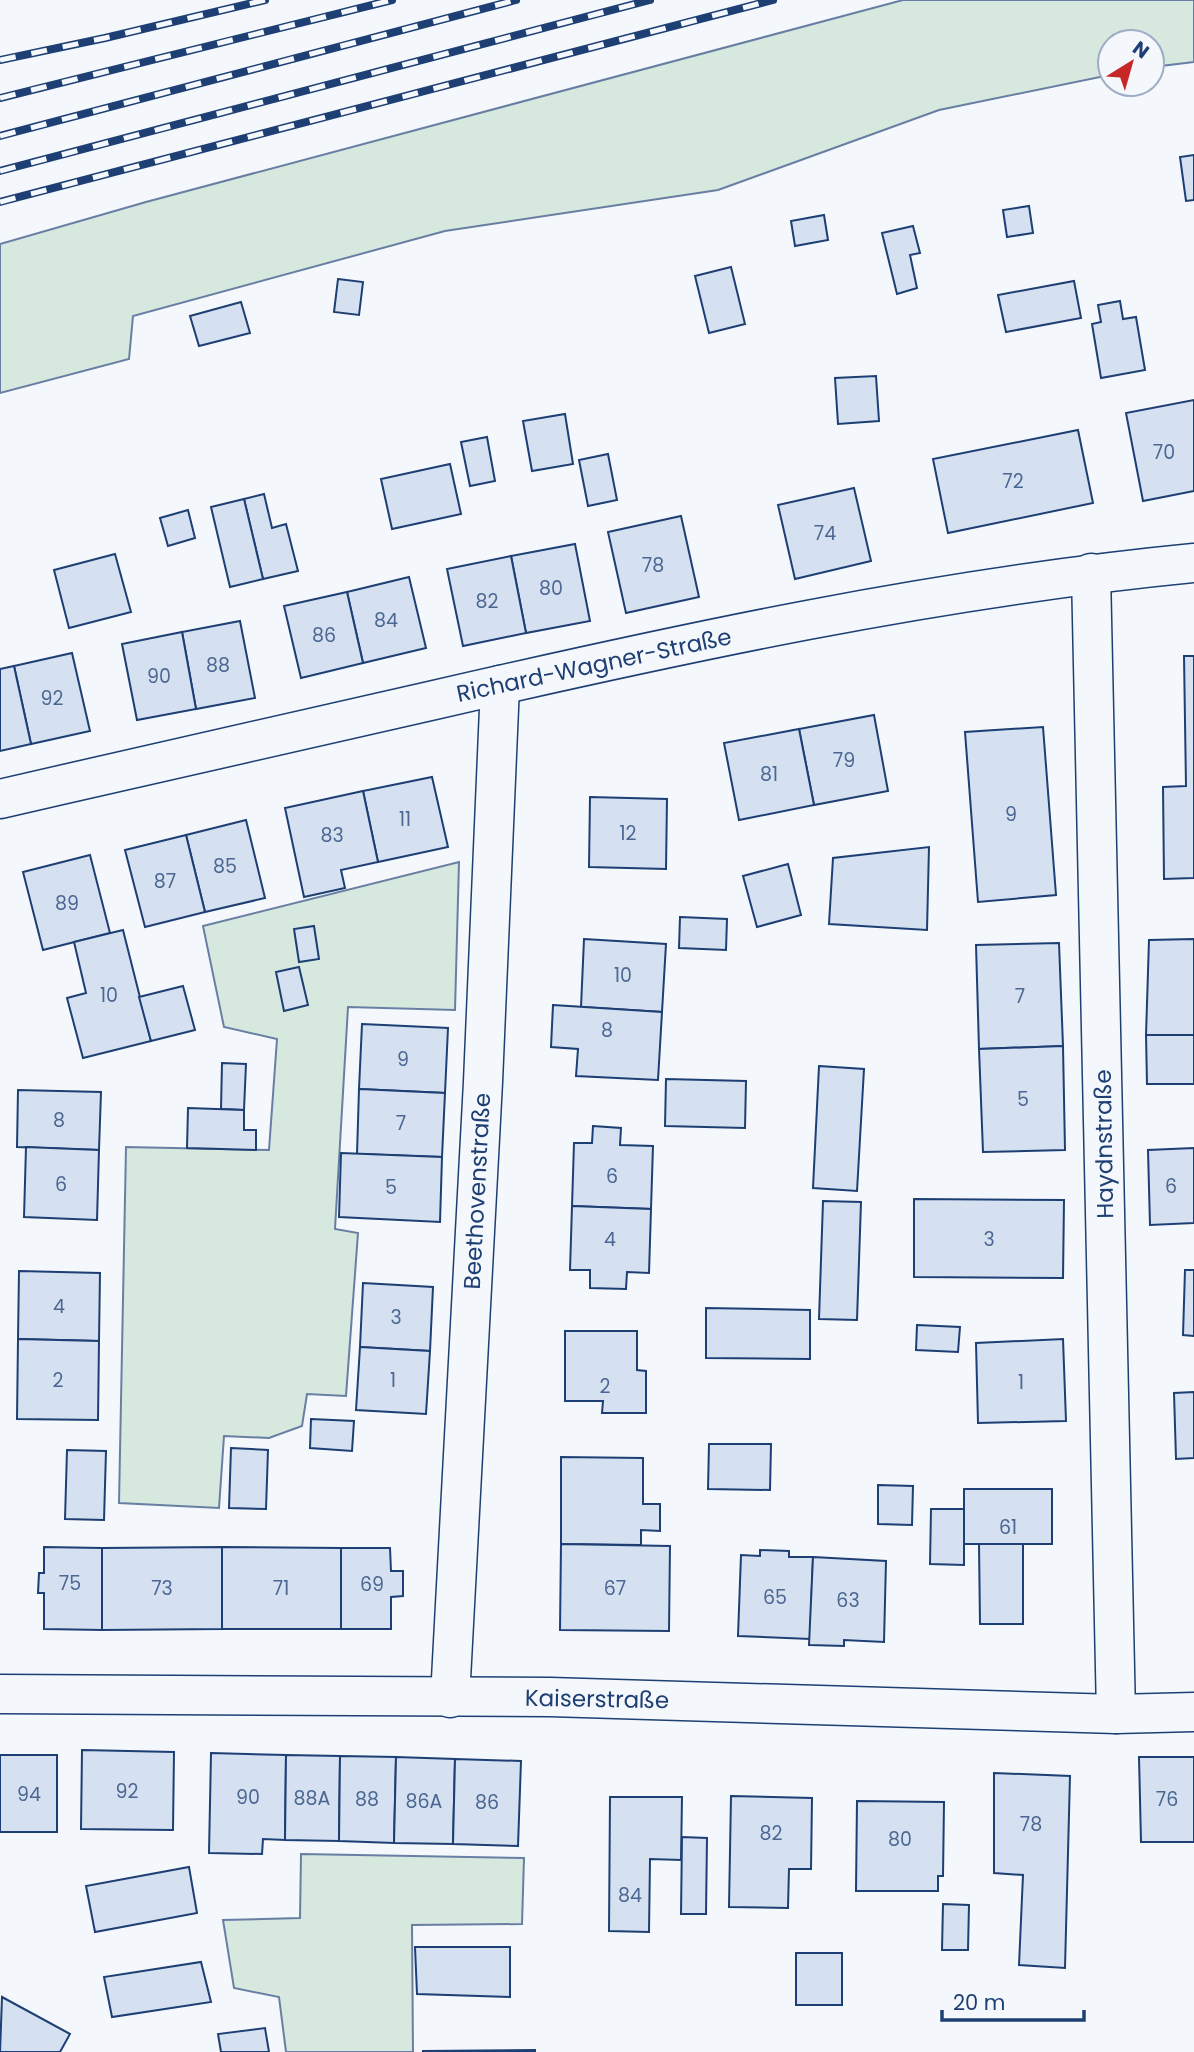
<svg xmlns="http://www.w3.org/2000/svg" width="1194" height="2052" font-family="Poppins,sans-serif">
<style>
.green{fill:#d7e8df;stroke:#687fa3;stroke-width:2}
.building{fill:#d5e0f0;stroke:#1d3f73;stroke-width:2}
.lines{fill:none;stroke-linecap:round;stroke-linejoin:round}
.street-casing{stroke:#1d3f73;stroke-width:41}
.street{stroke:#f4f7fb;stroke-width:38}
.rail-casing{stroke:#1d3f73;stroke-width:8}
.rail{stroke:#f4f7fb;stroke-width:5;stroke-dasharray:16;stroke-linecap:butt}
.labels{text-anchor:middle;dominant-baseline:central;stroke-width:5;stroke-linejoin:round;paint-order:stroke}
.number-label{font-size:19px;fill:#4b6792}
.street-label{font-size:23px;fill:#1d3f73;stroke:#f4f7fb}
</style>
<rect width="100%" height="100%" fill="#f4f7fb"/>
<g class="green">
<path d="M903 0H1194V62L1152 67V42H1110V75L939 110 718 190 445 231 133 316 129 359 0 393V244L146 202Z"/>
<path d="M459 862 455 1010 348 1007 335 1229 358 1233 346 1396 307 1394 302 1426 269 1438 224 1436 219 1508 119 1503 126 1147 269 1150 277 1039 224 1027 203 926Z"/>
<path d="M301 1854 524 1858 522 1924 412 1925 413 2052H286L279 1997 234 1988 223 1920 300 1918Z"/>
</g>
<g class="building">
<path d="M1194 155V200L1186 201 1180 157Z"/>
<path d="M1029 206 1033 233 1007 237 1003 210Z"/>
<path d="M824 215 828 240 795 246 791 221Z"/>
<path d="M913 226 920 253 910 255 917 288 897 294 882 233Z"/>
<path d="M731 267 745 324 709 333 695 276Z"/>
<path d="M338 279 363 282 359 315 334 312Z"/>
<path d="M1074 281 1081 318 1006 332 998 295Z"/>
<path d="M1120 301 1123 319 1136 317 1145 370 1101 378 1092 324 1101 322 1098 305Z"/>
<path d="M241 302 250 333 199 346 190 316Z"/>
<path d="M876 376 879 421 838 424 835 378Z"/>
<path d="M1194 400V491L1143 501 1126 413Z"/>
<path d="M565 414 573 464 532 471 523 421Z"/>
<path d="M1078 430 1093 503 948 533 933 459Z"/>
<path d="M487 437 495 481 470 486 461 442Z"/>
<path d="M608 454 617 500 588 506 579 460Z"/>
<path d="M450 464 461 514 392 529 381 479Z"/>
<path d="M854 488 871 561 795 579 778 505Z"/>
<path d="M264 494 272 528 286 524 298 571 263 579 244 499Z"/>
<path d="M244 499 263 579 230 587 211 507Z"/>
<path d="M188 510 195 538 168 546 160 518Z"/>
<path d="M681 516 699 597 626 613 608 532Z"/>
<path d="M575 544 590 621 526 633 511 556Z"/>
<path d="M115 554 131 612 69 628 54 570Z"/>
<path d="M511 556 526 633 463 646 447 569Z"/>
<path d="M409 577 426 648 363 663 347 592Z"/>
<path d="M347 592 363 663 301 678 284 606Z"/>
<path d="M240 621 255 698 196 709 182 632Z"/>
<path d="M182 632 196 709 137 720 122 644Z"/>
<path d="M72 653 90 731 31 744 14 666Z"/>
<path d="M1184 656H1194V878L1164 879 1163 787 1186 786Z"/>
<path d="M14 666 31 744 0 751V669Z"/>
<path d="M874 715 888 791 814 805 799 729Z"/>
<path d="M1043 727 1056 895 978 902 965 732Z"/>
<path d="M799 729 814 805 739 820 724 743Z"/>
<path d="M432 777 448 847 378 862 363 791Z"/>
<path d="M363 791 378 862 341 870 345 888 304 897 285 808Z"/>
<path d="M590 797 667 799 666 869 589 867Z"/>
<path d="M246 820 265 898 205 912 186 835Z"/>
<path d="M186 835 205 912 145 927 125 850Z"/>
<path d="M929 847 927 930 829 924 833 858Z"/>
<path d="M90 855 110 933 43 950 23 872Z"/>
<path d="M788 864 801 915 757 927 743 876Z"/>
<path d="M680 917 727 919 726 950 679 948Z"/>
<path d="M314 926 319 959 299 962 294 929Z"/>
<path d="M123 930 151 1041 83 1058 67 998 86 993 74 942Z"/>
<path d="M584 939 666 944 662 1012 581 1007Z"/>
<path d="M1194 939V1035H1146L1149 940Z"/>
<path d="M1059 943 1063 1046 979 1049 976 945Z"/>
<path d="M299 967 308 1005 284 1011 276 972Z"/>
<path d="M183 986 195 1030 151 1041 139 997Z"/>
<path d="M553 1005 662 1012 658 1080 576 1076 578 1049 551 1047Z"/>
<path d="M362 1024 448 1028 445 1093 359 1089Z"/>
<path d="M1146 1035H1194V1084H1147Z"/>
<path d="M1063 1046 1065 1150 983 1152 979 1049Z"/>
<path d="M222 1063 246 1064 244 1110 221 1109Z"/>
<path d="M819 1066 864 1069 857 1191 813 1188Z"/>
<path d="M666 1079 746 1081 745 1128 665 1126Z"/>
<path d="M359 1089 445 1093 442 1157 357 1154Z"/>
<path d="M18 1090 101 1092 99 1150 17 1147Z"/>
<path d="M188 1108 244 1110V1130H256V1150L187 1148Z"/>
<path d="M593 1126 621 1128 620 1145 653 1146 651 1209 572 1206 574 1143H592Z"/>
<path d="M26 1147 99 1150 97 1220 24 1217Z"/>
<path d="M1194 1148V1223L1150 1225 1148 1150Z"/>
<path d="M341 1153 442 1157 440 1222 339 1217Z"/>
<path d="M914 1199 1064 1200 1063 1278 914 1277Z"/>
<path d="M823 1201 861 1202 857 1320 819 1319Z"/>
<path d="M572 1206 651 1209 649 1273 627 1272 626 1289 590 1288V1270H570Z"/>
<path d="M1185 1270H1194V1336L1183 1335Z"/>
<path d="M19 1271 100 1273 99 1341 18 1339Z"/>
<path d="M363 1283 433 1287 430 1351 360 1347Z"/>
<path d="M706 1308 810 1310V1359L706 1358Z"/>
<path d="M917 1325 960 1327 958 1352 916 1350Z"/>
<path d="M565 1331H637V1370L646 1371V1413H602L603 1401H565Z"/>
<path d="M18 1339 99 1341 98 1420 17 1419Z"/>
<path d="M1063 1339 1066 1421 978 1423 976 1343Z"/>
<path d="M360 1347 430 1351 426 1414 356 1410Z"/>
<path d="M1194 1392V1458L1176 1459 1174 1393Z"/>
<path d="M311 1419 354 1421 352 1451 310 1448Z"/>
<path d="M709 1444H771L770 1490 708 1489Z"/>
<path d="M231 1448 268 1450 266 1509 229 1508Z"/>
<path d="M67 1450 106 1451 104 1520 65 1519Z"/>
<path d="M561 1457 643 1458V1504H660V1531L641 1530V1545L561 1544Z"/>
<path d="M878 1485 913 1486 912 1525 878 1524Z"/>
<rect x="964" y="1489" width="88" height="55"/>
<path d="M931 1509H964V1565L930 1564Z"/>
<path d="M561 1544 670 1546 669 1631 560 1630Z"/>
<path d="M979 1544H1023V1624H980Z"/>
<path d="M44 1547 102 1548V1630L44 1629V1593H38L39 1573H44Z"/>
<path d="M222 1547V1629L102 1630V1548Z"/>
<path d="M222 1547 341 1548V1629H222Z"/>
<path d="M341 1548H390L391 1571H403V1596L391 1597V1629H341Z"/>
<path d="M760 1550 789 1551V1557H813L810 1639 738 1636 741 1555 760 1556Z"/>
<path d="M813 1557 886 1561 884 1642 844 1640V1646L809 1645Z"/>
<path d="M82 1750 174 1752 173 1830 81 1829Z"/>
<path d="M211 1753 286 1755 285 1840 263 1839 262 1854 209 1853Z"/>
<rect x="0" y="1755" width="57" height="77"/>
<path d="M286 1755 340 1756 339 1841 285 1840Z"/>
<path d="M340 1756 396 1757 394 1843 339 1841Z"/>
<path d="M396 1757 455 1759 453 1844 394 1843Z"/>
<path d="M1139 1757H1194V1842H1141Z"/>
<path d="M455 1759 521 1761 518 1846 453 1844Z"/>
<path d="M994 1773 1070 1776 1065 1968 1019 1965 1023 1875 994 1873Z"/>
<path d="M731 1796 812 1798 811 1869H789L788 1908 729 1907Z"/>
<path d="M610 1797H682L681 1860 650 1859 649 1932 609 1931Z"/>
<path d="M857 1801 944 1802 943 1876H938V1891H856Z"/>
<path d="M682 1837 707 1838 706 1914H681Z"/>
<path d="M189 1867 197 1913 95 1932 86 1886Z"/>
<path d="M943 1904 969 1905 968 1950H942Z"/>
<path d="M415 1947H510V1997L417 1994Z"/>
<rect x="796" y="1953" width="46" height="52"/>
<path d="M201 1962 211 2002 112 2017 104 1977Z"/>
<path d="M2 1997 70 2034 60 2052H0Z"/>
<path d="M265 2028 269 2052H221L218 2034Z"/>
<path d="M535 2050V2052L422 2051Z"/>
</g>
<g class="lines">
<g class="street-casing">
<g id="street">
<path d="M1091 573 1116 1714"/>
<path d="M0 799C143 766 286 734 430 701 682 643 936 588 1194 563"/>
<path d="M0 1694 550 1697 1116 1714 1194 1712"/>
<path d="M450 1698 483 1082 500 685"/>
</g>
</g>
<use href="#street" class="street"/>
<g class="rail-casing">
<g id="rail">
<path d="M0 60 105 38 265 0"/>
<path d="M0 98 392 0"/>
<path d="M0 136 516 0"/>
<path d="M0 171 650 0"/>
<path d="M0 202 773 0"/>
</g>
</g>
<use href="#rail" class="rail"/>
</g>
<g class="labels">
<g class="number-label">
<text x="1164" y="452">70</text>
<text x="1013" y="481">72</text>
<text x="825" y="533">74</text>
<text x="653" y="565">78</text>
<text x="551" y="588">80</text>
<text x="487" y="601">82</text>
<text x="386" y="620">84</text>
<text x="324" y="635">86</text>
<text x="218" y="665">88</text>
<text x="159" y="676">90</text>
<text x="52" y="698">92</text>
<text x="844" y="760">79</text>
<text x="769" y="774">81</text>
<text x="1011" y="814">9</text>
<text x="405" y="819">11</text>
<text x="628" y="833">12</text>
<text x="332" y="835">83</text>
<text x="225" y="866">85</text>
<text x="165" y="881">87</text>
<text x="67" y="903">89</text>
<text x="623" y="975">10</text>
<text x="109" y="995">10</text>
<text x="1020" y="996">7</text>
<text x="607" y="1030">8</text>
<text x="403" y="1059">9</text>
<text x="1023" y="1099">5</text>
<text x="59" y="1120">8</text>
<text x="401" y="1123">7</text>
<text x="612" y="1176">6</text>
<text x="61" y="1184">6</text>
<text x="1171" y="1186">6</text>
<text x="391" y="1187">5</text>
<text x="610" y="1239">4</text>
<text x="989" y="1239">3</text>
<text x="59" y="1306">4</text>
<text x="396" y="1317">3</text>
<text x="58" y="1380">2</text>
<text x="393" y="1380">1</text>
<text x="1021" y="1382">1</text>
<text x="605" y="1386">2</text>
<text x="1008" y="1527">61</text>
<text x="70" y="1583">75</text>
<text x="372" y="1584">69</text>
<text x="162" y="1588">73</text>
<text x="281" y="1588">71</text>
<text x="615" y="1588">67</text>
<text x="775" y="1597">65</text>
<text x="848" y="1600">63</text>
<text x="127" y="1791">92</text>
<text x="29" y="1794">94</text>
<text x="248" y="1797">90</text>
<text x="312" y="1798">88A</text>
<text x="367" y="1799">88</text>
<text x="1167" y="1799">76</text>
<text x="424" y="1801">86A</text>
<text x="487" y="1802">86</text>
<text x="1031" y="1824">78</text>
<text x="771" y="1833">82</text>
<text x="900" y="1839">80</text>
<text x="630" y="1895">84</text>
</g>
<g class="street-label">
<text transform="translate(594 665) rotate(-12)">Richard-Wagner-Straße</text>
<text transform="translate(1104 1144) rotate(-91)">Haydnstraße</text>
<text transform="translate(477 1191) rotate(-87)">Beethovenstraße</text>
<text transform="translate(597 1699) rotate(1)">Kaiserstraße</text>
</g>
</g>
<g transform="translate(1131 63) rotate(37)"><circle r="33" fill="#f4f7fb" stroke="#9eadc5" stroke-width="2"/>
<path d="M0-5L12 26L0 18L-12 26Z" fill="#c62828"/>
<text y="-10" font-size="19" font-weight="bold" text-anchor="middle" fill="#1d3f73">N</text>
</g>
<path d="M942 2010v10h142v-10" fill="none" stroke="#1d3f73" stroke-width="3.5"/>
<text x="953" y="2010" font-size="21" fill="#1d3f73" stroke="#f4f7fb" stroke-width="5" paint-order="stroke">20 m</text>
</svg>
